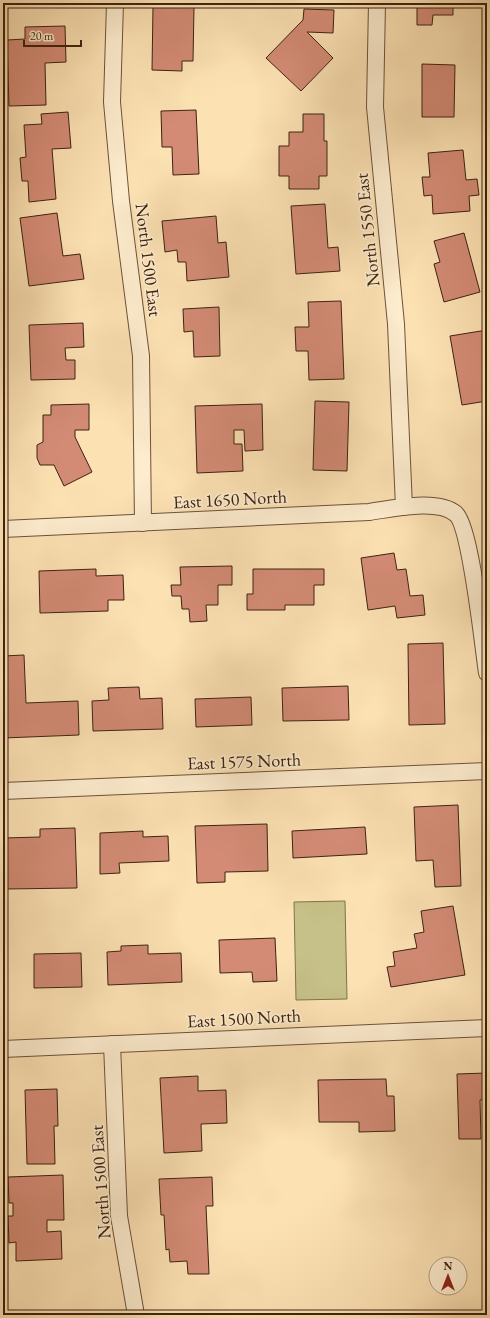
<svg xmlns="http://www.w3.org/2000/svg" width="490" height="1318" font-family="'EB Garamond',serif">
<style>
.green{fill:#c6c188;stroke:#82724c}
.building{fill:#d38b75;stroke:#3d2310}
.lines{fill:none;stroke-linecap:round;stroke-linejoin:round}
.street-casing{stroke:#6d5239;stroke-width:18}
.street{stroke:#fdecce;stroke-width:16}
.labels{text-anchor:middle;dominant-baseline:central;stroke-width:3.5;stroke-linejoin:round;paint-order:stroke}
.street-label{font-size:18px;fill:#3d2310;stroke:#fdecce}
</style>
<rect width="100%" height="100%" fill="#fce1b3"/>
<filter id="stains"><feTurbulence type="fractalNoise" baseFrequency=".005" numOctaves="4"/><feColorMatrix values="0 0 0 0 .2 0 0 0 0 .09 0 0 0 0 .02 0 0 0 .5 -.17"/></filter>
<radialGradient id="worn" r=".72"><stop offset=".6" stop-color="#630" stop-opacity="0"/><stop offset="1" stop-color="#630" stop-opacity=".3"/></radialGradient>
<path class="green" d="M345 901 347 999 296 1000 294 902Z"/>
<g class="building">
<path d="M28 3H63V5L28 4Z"/>
<path d="M417 3H453V15H433L432 25H417Z"/>
<path d="M153 6 194 7 193 61H182V71L152 70Z"/>
<path d="M304 9 334 10 333 33 307 32 333 58 301 91 266 58 303 20Z"/>
<path d="M65 26 66 62 45 63 46 105 9 106 7 40 25 39V27Z"/>
<path d="M422 64 455 65 454 117H422Z"/>
<path d="M196 110 199 174 173 175 172 147H162L161 111Z"/>
<path d="M68 112 71 148 52 149 56 199 29 202 28 181H22L20 158 26 157 24 125 42 124 41 114Z"/>
<path d="M303 114H324V141H327V176H319V189H289V176H279V146H289V132H303Z"/>
<path d="M463 150 466 180 477 179 479 195 469 196 470 211 433 214 432 195 424 196 422 177H430L428 153Z"/>
<path d="M325 204 328 248 338 247 340 271 296 274 291 206Z"/>
<path d="M57 213 63 256 80 254 84 279 29 286 20 218Z"/>
<path d="M216 216 218 243 226 242 229 277 187 281 186 262H178L177 250 165 252 162 221Z"/>
<path d="M464 233 480 292 444 302 434 264 440 262 434 241Z"/>
<path d="M341 301 344 379 309 380 308 351H296L295 327H309L308 302Z"/>
<path d="M219 307 220 356 194 357 193 331 184 332 183 309Z"/>
<path d="M83 323 84 347 65 348 66 360H75V379L31 380 29 325Z"/>
<path d="M487 330V401L462 405 450 336Z"/>
<path d="M315 401 349 402 347 471 313 470Z"/>
<path d="M89 404V430H75V437L92 472 64 486 54 465H40L37 458V445L43 442V415H51V405Z"/>
<path d="M262 404 263 450 245 451 244 430H234V444H242L243 471 197 473 195 406Z"/>
<path d="M394 553 397 570 406 569 410 596 423 595 425 615 397 618 395 606 368 610 361 558Z"/>
<path d="M232 566V585H218V605H206L207 621 190 622 189 609H182L181 596H172L171 585H181L180 567Z"/>
<path d="M96 569V576L123 575 124 600H108V611L40 613 39 571Z"/>
<path d="M253 569H324V585H314V605H285V610H247V594H253Z"/>
<path d="M443 643 445 724 409 725 408 644Z"/>
<path d="M24 655 26 703 78 701 79 735 3 738V656Z"/>
<path d="M348 686 349 720 283 721 282 688Z"/>
<path d="M139 687 140 699 162 698 163 729 93 731 92 701 109 700 108 688Z"/>
<path d="M251 697 252 725 196 727 195 699Z"/>
<path d="M458 805 461 886 435 887 433 860 416 861 414 807Z"/>
<path d="M267 824 268 871 225 872V882L197 883 195 826Z"/>
<path d="M365 827 367 854 293 858 292 831Z"/>
<path d="M75 828 77 888 5 889 4 838 40 837V829Z"/>
<path d="M143 831V837L168 836 169 861 119 863 120 873 100 874V833Z"/>
<path d="M453 906 465 975 391 987 387 967 395 966 393 952 417 948 414 934 424 932 421 911Z"/>
<path d="M275 938 277 981 253 982 252 972 220 973 219 940Z"/>
<path d="M148 945V954L181 953 182 982 108 985 107 952 121 951V946Z"/>
<path d="M81 953 82 987 34 988V954Z"/>
<path d="M487 1073V1099L480 1100 481 1139H459L457 1074Z"/>
<path d="M198 1076V1091L226 1090 227 1123 201 1124 202 1151 164 1153 160 1078Z"/>
<path d="M386 1079 387 1096H394L395 1131 359 1132V1122H319L318 1080Z"/>
<path d="M57 1089 58 1126H54L55 1164H27L25 1090Z"/>
<path d="M63 1175 64 1220H47V1232L61 1231 62 1259 16 1261V1242L9 1243 8 1216H13V1203H9L8 1177Z"/>
<path d="M212 1177 213 1206H206L209 1274H188L187 1261 170 1262 169 1249 166 1250 164 1215H161L159 1179Z"/>
</g>
<g class="lines">
<g class="street-casing">
<g id="street">
<path d="M115 3 112 102 121 201 141 356 143 523"/>
<path d="M377 3 375 107 396 324 404 507"/>
<path d="M3 529 369 512C391 509 438 498 456 514 471 528 483 647 487 673"/>
<path d="M3 791 487 771"/>
<path d="M112 1044 119 1216 136 1315"/>
<path d="M3 1049 487 1028"/>
</g>
</g>
<use href="#street" class="street"/>
</g>
<g class="labels">
<g class="street-label">
<text transform="translate(367 230) rotate(-96)">North 1550 East</text>
<text transform="translate(149 260) rotate(83)">North 1500 East</text>
<text transform="translate(230 499) rotate(-3)">East 1650 North</text>
<text transform="translate(244 761) rotate(-2)">East 1575 North</text>
<text transform="translate(244 1018) rotate(-3)">East 1500 North</text>
<text transform="translate(100 1182) rotate(-94)">North 1500 East</text>
</g>
</g>
<rect width="490" height="1318" fill="none" stroke="#fce1b3" stroke-width="16"/>
<rect x="4" y="4" width="482" height="1310" fill="none" stroke="#3d2310" stroke-width="2"/>
<rect x="8" y="8" width="474" height="1302" fill="none" stroke="#3d2310"/>
<g transform="translate(448 1276)"><circle r="19" fill="#fdecce" stroke="#b09c82"/>
<path d="M0-3L7 15L0 10L-7 15Z" fill="#8f2418"/>
<text y="-6" font-size="11" font-weight="bold" text-anchor="middle" fill="#3d2310">N</text>
</g>
<path d="M24 40v6h57v-6" fill="none" stroke="#3d2310" stroke-width="2"/>
<text x="30" y="40" font-size="12" fill="#3d2310" stroke="#fdecce" stroke-width="3" paint-order="stroke">20 m</text>
<rect width="100%" height="100%" filter="url(#stains)"/>
<rect width="100%" height="100%" fill="url(#worn)"/>
</svg>
